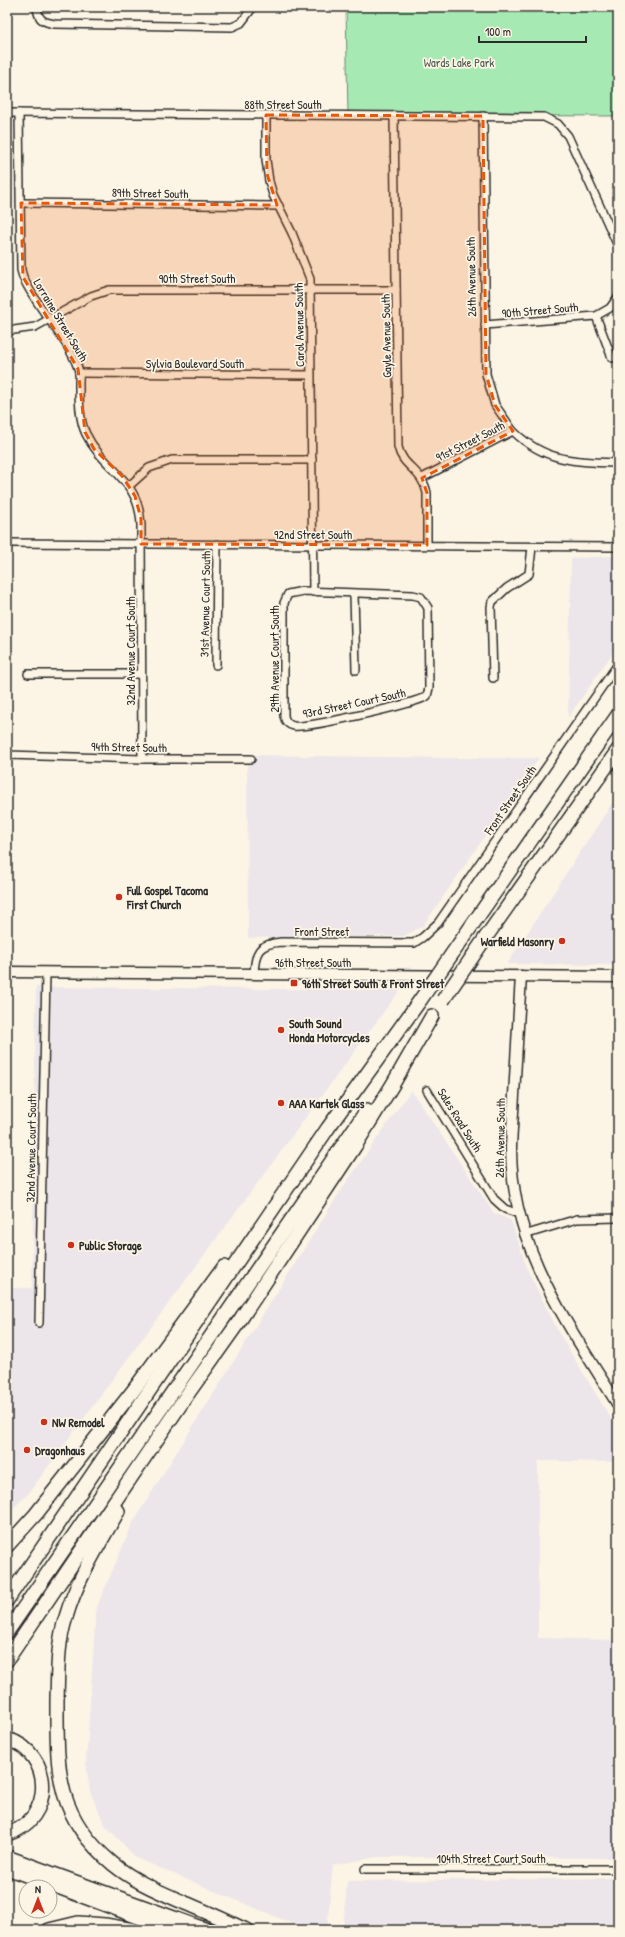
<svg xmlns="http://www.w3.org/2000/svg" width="625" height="1937" font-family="'Patrick Hand',sans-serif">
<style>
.built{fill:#ece6ea}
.green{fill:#a7e9b3;stroke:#698a6f}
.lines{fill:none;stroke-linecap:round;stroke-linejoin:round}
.street-casing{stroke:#2b2b2b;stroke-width:10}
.secondary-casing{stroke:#2b2b2b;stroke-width:13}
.highway-casing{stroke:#2b2b2b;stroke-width:16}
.street{stroke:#fcf5e5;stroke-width:7}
.secondary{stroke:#fcf5e5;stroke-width:10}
.highway{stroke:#fcf5e5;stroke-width:13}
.highway-bridge-casing{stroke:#2b2b2b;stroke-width:16;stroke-linecap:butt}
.highway-bridge{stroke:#fcf5e5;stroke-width:13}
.marked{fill:#e8590c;fill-opacity:0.2;stroke:#e8590c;stroke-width:3;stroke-dasharray:8 5;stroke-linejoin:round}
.poi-dot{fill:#c8321e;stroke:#fcf5e5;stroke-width:1.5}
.labels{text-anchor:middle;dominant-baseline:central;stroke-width:3.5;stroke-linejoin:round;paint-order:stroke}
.park-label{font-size:12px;fill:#4a5a4d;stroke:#fcf5e5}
.street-label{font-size:12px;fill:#2b2b2b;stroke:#fcf5e5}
.poi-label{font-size:12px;font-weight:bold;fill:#2b2b2b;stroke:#fcf5e5;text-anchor:start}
</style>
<rect width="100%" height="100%" fill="#fcf5e5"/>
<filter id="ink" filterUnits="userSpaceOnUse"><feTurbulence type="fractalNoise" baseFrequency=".025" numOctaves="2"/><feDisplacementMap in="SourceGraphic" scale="8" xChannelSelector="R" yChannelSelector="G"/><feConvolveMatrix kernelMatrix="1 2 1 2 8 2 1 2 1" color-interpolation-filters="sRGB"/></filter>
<g filter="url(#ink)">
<g class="built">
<path d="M618 556V645L568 718 571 558Z"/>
<path d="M247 755 457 758H539L423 926 404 936 248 938Z"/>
<path d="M618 794V965L507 964Z"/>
<path d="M36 987 400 990 28 1494 7 1514V1288H32Z"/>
<path d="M411 1090 494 1213 511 1220 527 1269 560 1335 618 1430V1462L538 1461V1638L618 1640V1858L377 1857 333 1865 327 1930H307L136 1858 105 1825 90 1792 86 1763 96 1609 133 1522 341 1190Z"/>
<path d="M618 1878V1930H343L347 1881Z"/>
</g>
<path class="green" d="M346 7H618V116L348 115Z"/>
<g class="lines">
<g class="street-casing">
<g id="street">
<path d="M37 7C38 20 43 22 55 24L232 27 241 23 253 7"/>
<path d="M7 113 544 117 558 124 568 136 618 246"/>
<path d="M19 113 21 270 23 277C37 309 67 337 78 368 80 373 79 378 79 383 79 399 79 420 86 434 104 471 139 477 141 525L142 759"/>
<path d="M266 115V160L269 181 273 195 292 233 310 279 313 592"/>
<path d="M394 116 398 447C403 468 422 469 427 493V545"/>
<path d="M483 116 486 374 495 405 513 431"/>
<path d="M21 203 279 206"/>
<path d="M596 316 612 358"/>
<path d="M485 325 596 316 610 308 618 297"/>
<path d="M7 331 35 327 91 296 109 290H396"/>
<path d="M79 373 310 375"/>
<path d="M422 478 513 431C545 462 576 462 618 463"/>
<path d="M129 486 149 468 172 460H312"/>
<path d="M7 543 618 547"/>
<path d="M303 591 413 595 421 597 428 608 429 688 427 696C415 704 308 728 294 726 288 725 285 721 284 716V603L288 594Z"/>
<path d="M354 594 356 670"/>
<path d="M216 665 217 544"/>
<path d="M28 674H141"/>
<path d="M493 678 491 607 492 602 507 588 529 574 532 547"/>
<path d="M7 755 142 759H251"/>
<path d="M254 974C255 952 258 944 281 942L414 943 423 937 438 923 618 664"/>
<path d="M7 1075V1085"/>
<path d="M427 1090 494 1199 505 1209 519 1214"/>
<path d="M524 1235 577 1219 618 1218"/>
<path d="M39 1323 46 973"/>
<path d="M365 1869H618"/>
</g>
</g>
<g class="secondary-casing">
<g id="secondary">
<path d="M7 972 618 977"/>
<path d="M521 976 511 1146C510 1246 568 1324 618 1405"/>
</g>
</g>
<g class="highway-casing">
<g id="highway">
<path d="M486 937 618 750"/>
<path d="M452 954 618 715"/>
<path d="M118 1511C99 1545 77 1579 66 1617 57 1644 58 1672 57 1700 57 1770 55 1816 113 1864 135 1882 160 1892 185 1903 205 1911 226 1921 246 1930"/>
<path d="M7 1546 36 1514 133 1391 224 1267"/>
<path d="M7 1600 328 1128 421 999"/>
<path d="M7 1632 367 1110"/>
<path d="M7 1660 189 1392 238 1323 355 1146 393 1084 432 1016"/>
<path d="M7 1739C54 1753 55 1820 7 1834"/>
<path d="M7 1857 207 1930"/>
<path d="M7 1868 173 1930"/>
<path d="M49 1930 78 1923 105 1925 134 1930"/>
</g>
</g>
<use href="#street" class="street"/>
<use href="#secondary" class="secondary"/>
<use href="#highway" class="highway"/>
<g class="highway-bridge-casing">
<g id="highway-bridge">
<path d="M421 999 452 954"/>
<path d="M443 1000 486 937"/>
</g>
</g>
<use href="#highway-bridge" class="highway-bridge"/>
</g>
</g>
<path class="marked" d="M266 115 483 116 486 374 495 405 513 431 422 478 427 493V545L141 544V519L135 496 122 476 94 449 85 432 78 369 23 277 21 203 277 205 267 174Z"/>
<g class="poi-dot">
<circle cx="119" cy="897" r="4"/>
<circle cx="562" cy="941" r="4"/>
<rect x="290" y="979" width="8" height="8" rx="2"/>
<circle cx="281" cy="1030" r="4"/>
<circle cx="281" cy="1103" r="4"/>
<circle cx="71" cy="1245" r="4"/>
<circle cx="44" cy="1422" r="4"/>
<circle cx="27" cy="1450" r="4"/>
</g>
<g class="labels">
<g class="park-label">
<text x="459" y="62">Wards Lake Park</text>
</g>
<g class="street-label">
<text x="283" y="104">88th Street South</text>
<text transform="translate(150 193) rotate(1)">89th Street South</text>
<text transform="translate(471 277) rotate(-91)">26th Avenue South</text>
<text x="197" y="278">90th Street South</text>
<text transform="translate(540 310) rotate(-5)">90th Street South</text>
<text transform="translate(61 320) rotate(59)">Lorraine Street South</text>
<text transform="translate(299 325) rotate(-91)">Carol Avenue South</text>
<text transform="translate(386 336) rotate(-91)">Gayle Avenue South</text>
<text x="195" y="363">Sylvia Boulevard South</text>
<text transform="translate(470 441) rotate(-27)">91st Street South</text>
<text x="313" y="534">92nd Street South</text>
<text transform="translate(205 604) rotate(-89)">31st Avenue Court South</text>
<text transform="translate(130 651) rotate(-90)">32nd Avenue Court South</text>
<text transform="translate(274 659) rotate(-90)">29th Avenue Court South</text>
<text transform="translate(354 703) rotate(-12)">93rd Street Court South</text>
<text transform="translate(129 747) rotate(1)">94th Street South</text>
<text transform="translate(510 800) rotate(-55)">Front Street South</text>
<text x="322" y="931">Front Street</text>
<text x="313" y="962">96th Street South</text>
<text transform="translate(460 1120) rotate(58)">Sales Road South</text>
<text transform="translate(500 1138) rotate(-89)">26th Avenue South</text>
<text transform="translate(31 1148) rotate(-89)">32nd Avenue Court South</text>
<text x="491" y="1858">104th Street Court South</text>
</g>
<g class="poi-label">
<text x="127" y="890">Full Gospel Tacoma<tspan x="127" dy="14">First Church</tspan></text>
<text x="554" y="941" text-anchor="end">Warfield Masonry</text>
<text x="302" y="983">96th Street South &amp; Front Street</text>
<text x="289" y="1023">South Sound<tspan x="289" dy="14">Honda Motorcycles</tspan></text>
<text x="289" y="1103">AAA Kartek Glass</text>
<text x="79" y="1245">Public Storage</text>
<text x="52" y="1422">NW Remodel</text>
<text x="35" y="1450">Dragonhaus</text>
</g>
</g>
<rect width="625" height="1937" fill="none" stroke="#fcf5e5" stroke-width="24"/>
<rect x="12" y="12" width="601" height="1913" fill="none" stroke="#2b2b2b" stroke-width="1.5" filter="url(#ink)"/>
<g transform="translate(38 1899)"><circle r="19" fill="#fcf5e5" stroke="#a8a49b"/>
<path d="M0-3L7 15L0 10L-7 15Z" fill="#c8321e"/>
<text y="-6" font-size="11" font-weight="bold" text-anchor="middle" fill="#2b2b2b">N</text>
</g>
<path d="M479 36v6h107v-6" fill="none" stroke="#2b2b2b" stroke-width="2"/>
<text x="485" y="36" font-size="12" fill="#2b2b2b" stroke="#fcf5e5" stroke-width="3" paint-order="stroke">100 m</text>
</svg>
